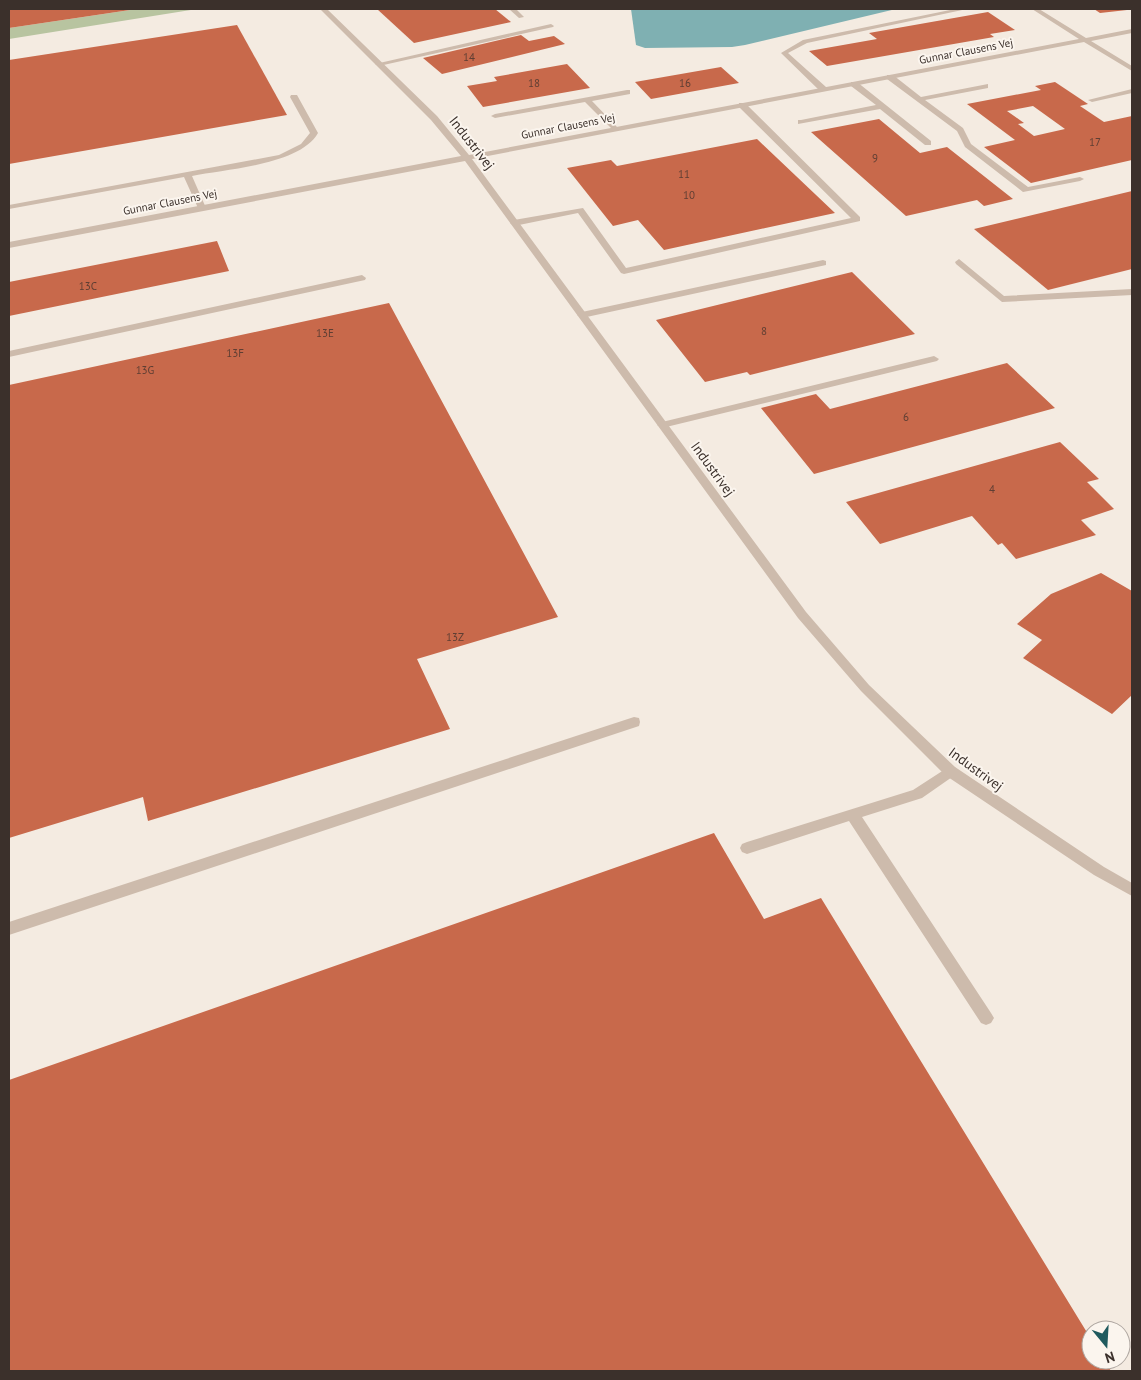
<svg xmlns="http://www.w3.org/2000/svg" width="1141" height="1380" font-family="'PT Sans',sans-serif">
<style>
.green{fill:#b8c4a0}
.water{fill:#7fb0b2}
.building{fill:#c8694b;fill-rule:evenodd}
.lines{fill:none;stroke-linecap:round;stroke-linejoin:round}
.service{fill:#cdbbac;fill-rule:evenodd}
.minor{fill:#cdbbac;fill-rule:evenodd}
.labels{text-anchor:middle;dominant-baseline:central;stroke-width:4;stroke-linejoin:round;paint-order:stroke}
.far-street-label{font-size:11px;fill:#3b302b;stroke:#fbf5ee}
.number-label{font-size:11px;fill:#5e3e33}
.street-label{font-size:14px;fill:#3b302b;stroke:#fbf5ee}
</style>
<rect width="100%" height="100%" fill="#f4ebe1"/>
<path class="green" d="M137 9H197L9 39V28Z"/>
<path class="water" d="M631 9H896L745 45 732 47 645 48 636 45Z"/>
<g class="building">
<path d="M9 9H130V10L9 28Z"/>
<path d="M377 9H495L511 22 414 43Z"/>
<path d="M1094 9H1126L1127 10 1100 13Z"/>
<path d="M988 12 1015 30 990 34 994 37 827 66 809 51 877 39 869 33Z"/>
<path d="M237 25 287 115 9 164V60Z"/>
<path d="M521 35 529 41 554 36 565 44 442 74 423 58Z"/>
<path d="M567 64 590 88 483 107 467 86 497 81 494 77Z"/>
<path d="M721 67 739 83 651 99 635 82Z"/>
<path d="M1055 82 1088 104 1080 106 1104 122 1132 116V160L1031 183 984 147 1015 140 967 104 1041 90 1035 86ZM1033 106 1065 129 1034 136 1018 124 1024 123 1007 111Z"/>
<path d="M879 119 920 153 947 147 1013 199 984 206 977 200 906 216 811 132Z"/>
<path d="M757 139 835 213 664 250 638 220 613 226 567 168 611 160 617 166Z"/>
<path d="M1132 191V269L1048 290 974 229Z"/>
<path d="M217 241 229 271 9 316V282Z"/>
<path d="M852 272 915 334 750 375 747 372 705 382 656 320Z"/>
<path d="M389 303 558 617 417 659 450 729 148 821 143 797 9 838V385Z"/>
<path d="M1007 363 1055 408 814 474 761 408 816 394 830 409Z"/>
<path d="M1060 442 1099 479 1087 482 1114 509 1081 520 1096 535 1016 559 1002 543 998 545 972 516 880 544 846 502Z"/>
<path d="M1101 573 1132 591V695L1112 714 1023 658 1042 640 1017 624 1051 594Z"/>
<path d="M714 833 764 919 821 898 1091 1339V1360H1104L1111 1371H9V1080Z"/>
</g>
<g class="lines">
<g class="service">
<path d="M509 9H516L524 17 519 18Z"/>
<path d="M955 9H967L807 43 788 53 826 87V91H820L781 53 803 40Z"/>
<path d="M551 24 554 26 553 27 379 66 375 64Z"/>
<path d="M887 75H893L921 97 988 84V88L925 100 963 128 971 144 1028 187 1080 177 1084 179 1080 181 1023 192 965 147 957 131 887 79Z"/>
<path d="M851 82H857L931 141V145H925L880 109 798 124V120H801L876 105 851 86Z"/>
<path d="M1132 89V93L1092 102 1088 100Z"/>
<path d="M627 90H630V94L592 101 617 127 618 129 614 131 585 102 495 118 491 116 495 114Z"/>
<path d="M291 95H297L318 133C300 165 226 169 192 176L206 208 205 210 198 208 184 177 9 209V205L279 155 301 144 310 133 290 97Z"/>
<path d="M739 103H745L860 217V221L624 274 621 273 578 213 514 226 510 223 514 220 583 208 626 268 851 218 739 107Z"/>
<path d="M959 259 1004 296 1132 289V295L1002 302 956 264 955 262Z"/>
<path d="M823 260 826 261V265L582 318 577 315 582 312Z"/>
<path d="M362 275 366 278 365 280 9 357V351Z"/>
<path d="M934 356 939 359 937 361 662 428 657 425 662 422Z"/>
<path d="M634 717 639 718 640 722 639 726 9 935V922Z"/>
<path d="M950 766 955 767 957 771 955 775 922 798 862 817 991 1013 994 1018 991 1023 986 1025 981 1023 849 821 747 854 742 852 740 848 742 844 747 842 913 790Z"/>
</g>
<path class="minor" d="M320 9H327L437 116 469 155 1079 39 1032 9H1039L1086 38 1132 29V33L1091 41 1132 66V71L1084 42 472 159 806 612 869 685 955 767 1104 867 1132 883V896L1094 875 945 775 861 691 798 618 465 161 9 248V242L461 156 431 120Z"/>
</g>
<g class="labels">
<g class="far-street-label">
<text transform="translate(966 51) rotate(-11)">Gunnar Clausens Vej</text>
<text transform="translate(568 126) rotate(-11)">Gunnar Clausens Vej</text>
<text transform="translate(170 202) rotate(-11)">Gunnar Clausens Vej</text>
</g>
<g class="number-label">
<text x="469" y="57">14</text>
<text x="534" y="83">18</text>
<text x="685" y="83">16</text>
<text x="1095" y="142">17</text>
<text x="875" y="158">9</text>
<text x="684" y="174">11</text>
<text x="689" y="195">10</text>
<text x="88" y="286">13C</text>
<text x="764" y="331">8</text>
<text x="325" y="333">13E</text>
<text x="235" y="353">13F</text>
<text x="145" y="370">13G</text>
<text x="906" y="417">6</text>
<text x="992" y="489">4</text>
<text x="455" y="637">13Z</text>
</g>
<g class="street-label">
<text transform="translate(472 143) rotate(52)">Industrivej</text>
<text transform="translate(713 469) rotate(54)">Industrivej</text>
<text transform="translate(976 769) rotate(36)">Industrivej</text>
</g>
</g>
<rect width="1141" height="1380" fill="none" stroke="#3b302b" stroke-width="20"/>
<g transform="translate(1106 1345) rotate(162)"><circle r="24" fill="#fbf5ee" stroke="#aea6a0"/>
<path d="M0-4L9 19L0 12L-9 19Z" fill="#1f5a5e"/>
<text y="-8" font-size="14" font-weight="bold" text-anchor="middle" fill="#3b302b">N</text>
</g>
</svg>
